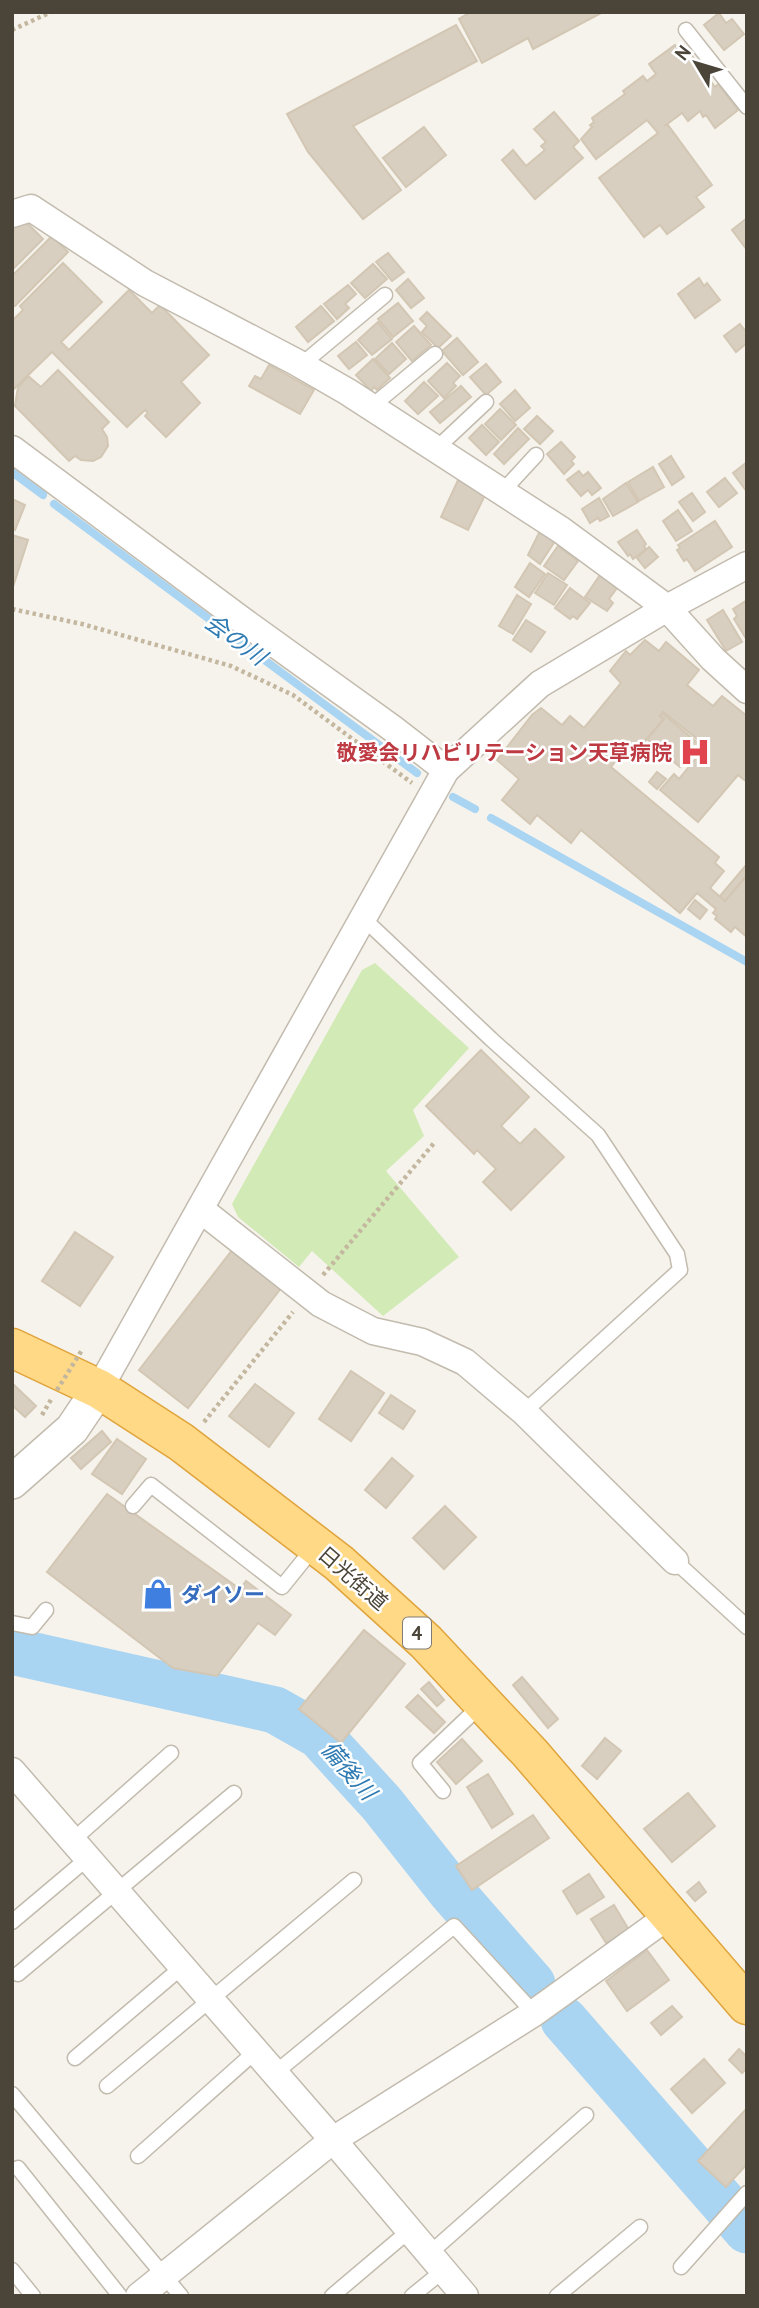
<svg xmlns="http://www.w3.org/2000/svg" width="759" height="2308" font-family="'PT Sans','Noto Sans JP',sans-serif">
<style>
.green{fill:#d2eab5}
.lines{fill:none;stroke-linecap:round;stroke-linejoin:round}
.stream{stroke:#a9d4f2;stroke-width:8}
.river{stroke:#a9d4f2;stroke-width:47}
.building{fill:#d8cfc1;stroke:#d3c7b4;stroke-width:2}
.service-casing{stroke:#c2bbae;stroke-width:17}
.minor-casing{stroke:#c2bbae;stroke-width:29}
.tertiary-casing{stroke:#c2bbae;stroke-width:36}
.trunk-casing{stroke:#e0a43c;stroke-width:41}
.path{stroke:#c4b79f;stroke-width:4.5;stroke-dasharray:3.5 3.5;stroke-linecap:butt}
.service{stroke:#fff;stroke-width:14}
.minor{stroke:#fff;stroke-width:26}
.tertiary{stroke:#fff;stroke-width:33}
.trunk{stroke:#ffd985;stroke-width:38}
.path-bridge{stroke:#c4b79f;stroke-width:4.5;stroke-dasharray:3.5 3.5;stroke-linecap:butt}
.labels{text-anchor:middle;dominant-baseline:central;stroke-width:5;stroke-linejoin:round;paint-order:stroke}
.shield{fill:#fff;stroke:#817c74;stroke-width:2}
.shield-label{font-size:19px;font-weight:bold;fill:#4b4439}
.health-label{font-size:21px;font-weight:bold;fill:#be3a42;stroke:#fff;text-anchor:end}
.street-label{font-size:21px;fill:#4b4439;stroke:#fff}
.shop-label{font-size:21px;font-weight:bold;fill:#366cbe;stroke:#fff;text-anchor:start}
.water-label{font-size:23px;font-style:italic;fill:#2e7ab2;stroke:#fff}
</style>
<rect width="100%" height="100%" fill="#f6f3ec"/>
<path class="green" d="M375 963 469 1048 413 1110 424 1136 386 1171 459 1257 383 1316 312 1251 299 1267 238 1217 232 1204 362 970Z"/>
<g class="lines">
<g class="stream">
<path d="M12 472 43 495"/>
<path d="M54 504 417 773"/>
<path d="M453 797 475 809"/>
<path d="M491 818 747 962"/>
</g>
<g class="river">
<path d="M12 1651 275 1710 319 1735 382 1804 450 1890 532 1984"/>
<path d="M564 2020 747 2230"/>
</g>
</g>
<g class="building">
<path d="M471 12H603L533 49 528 38 482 63 459 19Z"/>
<path d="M719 13 726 23 732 19 744 34 724 50 704 25Z"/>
<path d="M456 25 477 61 353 126 401 190 363 219 308 152 287 114Z"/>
<path d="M675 45 678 49 684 45 715 87 718 84 738 110 715 128 706 115 703 117 700 111 688 121 682 113 666 125H668L712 185 696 197 704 207 667 234 660 225 644 237 599 178 658 133 647 120 596 159 581 139 592 127 590 125 594 122 592 118 625 94 623 91 643 76 647 81 656 74 649 64Z"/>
<path d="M554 112 579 141 573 147 583 158 535 199 502 160 513 150 526 166 545 150 541 146 546 142 534 129Z"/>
<path d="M424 127 446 155 406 187 383 158Z"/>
<path d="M17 213 43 239 12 270V217Z"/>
<path d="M747 218V250L732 230Z"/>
<path d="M52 236 68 252 15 306 12 304V276Z"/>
<path d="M388 253 404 272 392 281 376 262Z"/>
<path d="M63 263 102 302 61 342 69 350 129 290 152 313 160 305 209 355 181 382 200 403 166 437 145 416 148 413 145 410 127 427 52 352 12 391V321L23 310 20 306Z"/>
<path d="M373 264 387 279 365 298 351 283Z"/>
<path d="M699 278 704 286 707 283 720 300 695 318 678 294Z"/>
<path d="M408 279 424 298 411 308 396 290Z"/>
<path d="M348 285 356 294 345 304 349 308 337 319 324 304Z"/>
<path d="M398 303 413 321 393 337 378 319Z"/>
<path d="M321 306 334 321 308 342 296 327Z"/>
<path d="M427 312 451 336 438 348 422 332 427 326 420 319Z"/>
<path d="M378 322 392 339 372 355 358 340Z"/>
<path d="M740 324 747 333V343L736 352 724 336Z"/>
<path d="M414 326 431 345 412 361 396 342Z"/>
<path d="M457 338 478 362 463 375 442 351Z"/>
<path d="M356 342 367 355 349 369 338 356Z"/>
<path d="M392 343 406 359 389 374 375 359Z"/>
<path d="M373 359 390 378 377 390 374 387 371 391 356 375Z"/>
<path d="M447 363 460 376 453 383 456 386 444 398 428 381Z"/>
<path d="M486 364 501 382 486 395 470 377Z"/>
<path d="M269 365 314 390 300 414 249 386 255 376 261 379Z"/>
<path d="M58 370 109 422 102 429 107 437 108 446 101 457 93 461 81 460 75 456 69 461 15 406 18 387 28 376 41 387Z"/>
<path d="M424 382 438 396 418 414 405 401Z"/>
<path d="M461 386 471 397 440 423 430 412Z"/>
<path d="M515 390 530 408 515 421 500 404Z"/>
<path d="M500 409 516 425 501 440 485 424Z"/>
<path d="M537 416 553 431 540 444 524 429Z"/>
<path d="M482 425 499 442 486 455 469 438Z"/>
<path d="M518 428 529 439 504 464 494 454Z"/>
<path d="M561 442 575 457 571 461 574 464 564 474 547 454Z"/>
<path d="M671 456 684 477 672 485 659 464Z"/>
<path d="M747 462V492L733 473Z"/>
<path d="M653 467 664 487 639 501 628 482Z"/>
<path d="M579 471 583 476 588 472 601 488 592 495 588 490 581 496 567 480Z"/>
<path d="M725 478 737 493 719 507 707 492Z"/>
<path d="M458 480 486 493 468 530 441 517Z"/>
<path d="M626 483 638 502 613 516 603 499Z"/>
<path d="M692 493 705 512 693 521 679 502Z"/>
<path d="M599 498 609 516 600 521 598 518 590 523 582 509Z"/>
<path d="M12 499 25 505 15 530 12 529Z"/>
<path d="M678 510 692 531 676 541 663 521Z"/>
<path d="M715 521 732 547 695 571 687 559 684 561 677 550 680 548 678 545Z"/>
<path d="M637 530 646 544 644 546 646 549 633 559 630 554 628 556 618 542Z"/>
<path d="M540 531 555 541 540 564 528 555Z"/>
<path d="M12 535 28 540 12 590Z"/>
<path d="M558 546 578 561 564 580 544 566Z"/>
<path d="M649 547 658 557 645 568 637 558Z"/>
<path d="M530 563 545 574 529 597 515 587Z"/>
<path d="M548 573 567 585 554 605 535 593Z"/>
<path d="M600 575 617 588 609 599 613 603 607 611 585 597Z"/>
<path d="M570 588 590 603 577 619 573 616 570 619 555 608Z"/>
<path d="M517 595 531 604 513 634 499 626Z"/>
<path d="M747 600V636L745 637 734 619 737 616 733 609Z"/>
<path d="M723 610 742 642 726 651 707 620Z"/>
<path d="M526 620 545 632 531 652 513 640Z"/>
<path d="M645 640 659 651 666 642 699 670 687 685 713 706 722 696 747 716V782L738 775 698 822 660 790 674 774 679 779 706 746 663 712 660 716 664 719 630 759 621 754 611 767 719 857 715 863 724 871 710 888 725 901 747 875V937L735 927 731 932 715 919 717 916 713 913 716 909 697 893 680 913 581 830 571 843 537 815 530 824 502 800 519 779 497 760 532 715 541 708 562 725 570 716 584 728 621 683 610 671 626 651 630 655Z"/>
<path d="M662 713 699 744 680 767 647 739 664 719 660 716Z"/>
<path d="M657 772 666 779 657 789 649 782Z"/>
<path d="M747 864V875L725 901 720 896Z"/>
<path d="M695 900 707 910 700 919 688 909Z"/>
<path d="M481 1050 529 1097 501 1126 520 1144 535 1129 564 1157 511 1210 483 1182 496 1169 477 1150 474 1154 426 1106Z"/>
<path d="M75 1232 113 1257 80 1306 42 1281Z"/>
<path d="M233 1249 282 1287 188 1408 139 1370Z"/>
<path d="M351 1371 384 1393 351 1441 319 1419Z"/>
<path d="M12 1383 36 1406 25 1417 12 1405Z"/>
<path d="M255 1384 294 1413 269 1447 229 1416Z"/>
<path d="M391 1395 415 1411 403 1429 379 1413Z"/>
<path d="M102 1431 111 1442 81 1469 71 1458Z"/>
<path d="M117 1439 146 1459 122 1494 92 1474Z"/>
<path d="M392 1458 413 1476 386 1508 365 1490Z"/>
<path d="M107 1494 240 1589 246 1581 291 1615 275 1635 258 1623 217 1676 173 1668 47 1572Z"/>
<path d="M445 1506 476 1537 444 1569 413 1538Z"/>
<path d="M364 1630 405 1664 341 1743 299 1709Z"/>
<path d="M522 1677 558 1719 548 1728 513 1685Z"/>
<path d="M429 1682 444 1700 437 1706 421 1689Z"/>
<path d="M418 1695 445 1722 434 1733 406 1707Z"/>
<path d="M605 1738 621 1751 597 1779 582 1766Z"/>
<path d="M462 1739 482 1761 456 1784 437 1762Z"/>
<path d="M488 1774 513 1814 492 1828 467 1787Z"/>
<path d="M688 1793 715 1826 672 1862 644 1829Z"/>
<path d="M533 1815 549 1838 472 1890 456 1866Z"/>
<path d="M589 1874 604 1897 577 1914 563 1891Z"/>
<path d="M699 1882 706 1892 695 1901 687 1892Z"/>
<path d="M614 1905 629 1930 606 1943 591 1919Z"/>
<path d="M647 1950 669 1980 627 2011 606 1981Z"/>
<path d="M672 2006 682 2017 661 2035 651 2023Z"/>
<path d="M739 2049 747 2057V2068L742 2073 729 2060Z"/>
<path d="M704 2059 725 2083 692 2113 671 2089Z"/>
<path d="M747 2108V2164L726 2187 698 2161Z"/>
</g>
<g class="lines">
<g class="service-casing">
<g id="service">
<path d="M686 30 747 107"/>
<path d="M301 365 385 295"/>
<path d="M371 407 435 354"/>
<path d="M436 449 486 402"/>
<path d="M502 492 536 455"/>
<path d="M363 918 491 1039 598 1135 677 1254 680 1270 524 1412"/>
<path d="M133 1506 151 1485 282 1587 315 1546"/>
<path d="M675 1561 747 1627"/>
<path d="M12 1623 32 1627 46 1610"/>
<path d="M443 1791 420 1763 482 1704"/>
<path d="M73 1840 171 1753"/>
<path d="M12 1922 88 1858"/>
<path d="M18 1974 234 1793"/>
<path d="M75 2058 182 1967"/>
<path d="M275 2073 454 1926 534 2013"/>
<path d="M107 2086 354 1880"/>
<path d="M12 2094 181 2296"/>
<path d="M138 2156 256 2051"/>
<path d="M18 2168 120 2296"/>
<path d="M430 2253 586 2115"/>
<path d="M681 2267 747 2193"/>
<path d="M12 2270 33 2296"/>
<path d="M332 2296 410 2230"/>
<path d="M412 2296 444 2270"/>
<path d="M557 2296 640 2227"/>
</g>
</g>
<g class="minor-casing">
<g id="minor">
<path d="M12 214 31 208 145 283 296 362 348 392 561 530 667 608 713 659 747 690"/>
<path d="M12 449 239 618 392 728 446 770"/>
<path d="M200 1209 321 1304 373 1331 422 1342 465 1362 524 1412 675 1561"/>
<path d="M99 1389 446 770 540 684 667 608 747 565"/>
<path d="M12 1771 333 2140 465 2296"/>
<path d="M139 2296 333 2140 534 2013 670 1915"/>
</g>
</g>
<g class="tertiary-casing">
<path id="tertiary" d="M12 1482 72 1429 99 1389"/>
</g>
<g class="trunk-casing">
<path id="trunk" d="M12 1348 99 1389 181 1442 339 1563 426 1642 483 1703 530 1753 747 2005"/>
</g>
<g class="path">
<path d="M12 30 51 12"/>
<path d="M12 609 82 624 231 666 293 695 412 783"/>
<path d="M323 1275 435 1142"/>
<path d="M42 1415 52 1398"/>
<path d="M204 1422 293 1312"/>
</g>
<use href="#service" class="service"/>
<use href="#minor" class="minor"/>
<use href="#tertiary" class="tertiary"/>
<use href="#trunk" class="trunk"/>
<path class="path-bridge" d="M57 1390 82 1350"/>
</g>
<defs>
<g id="hospital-bare" transform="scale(2.415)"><path d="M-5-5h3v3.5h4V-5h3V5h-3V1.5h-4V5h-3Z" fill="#e0444e" stroke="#fff" stroke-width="2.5" paint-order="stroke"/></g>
<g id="shop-bare" transform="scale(2.415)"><path d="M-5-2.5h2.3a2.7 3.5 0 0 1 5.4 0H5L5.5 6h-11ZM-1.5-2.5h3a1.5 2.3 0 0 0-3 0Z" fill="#3f7fe0" stroke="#fff" stroke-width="2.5" paint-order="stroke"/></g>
</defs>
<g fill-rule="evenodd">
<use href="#hospital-bare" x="695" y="752"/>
<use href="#shop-bare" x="158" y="1594"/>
</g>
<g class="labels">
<rect class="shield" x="403" y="1617.5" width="28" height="31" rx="5"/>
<g class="shield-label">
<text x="417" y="1633">4</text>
</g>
<g class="health-label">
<text x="672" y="752">敬愛会リハビリテーション天草病院</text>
</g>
<g class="street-label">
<text transform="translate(353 1578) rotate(41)">日光街道</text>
</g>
<g class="shop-label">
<text x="181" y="1594">ダイソー</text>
</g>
<g class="water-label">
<text transform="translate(236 639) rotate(36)">会の川</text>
<text transform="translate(349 1770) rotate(49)">備後川</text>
</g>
</g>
<rect width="759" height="2308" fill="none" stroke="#4b4439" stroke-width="28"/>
<g transform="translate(696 63) rotate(308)" stroke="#ffffff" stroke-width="5" paint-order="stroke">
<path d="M0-5L12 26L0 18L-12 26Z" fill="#4b4439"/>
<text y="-10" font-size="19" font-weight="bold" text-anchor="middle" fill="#4b4439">N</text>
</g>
</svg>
